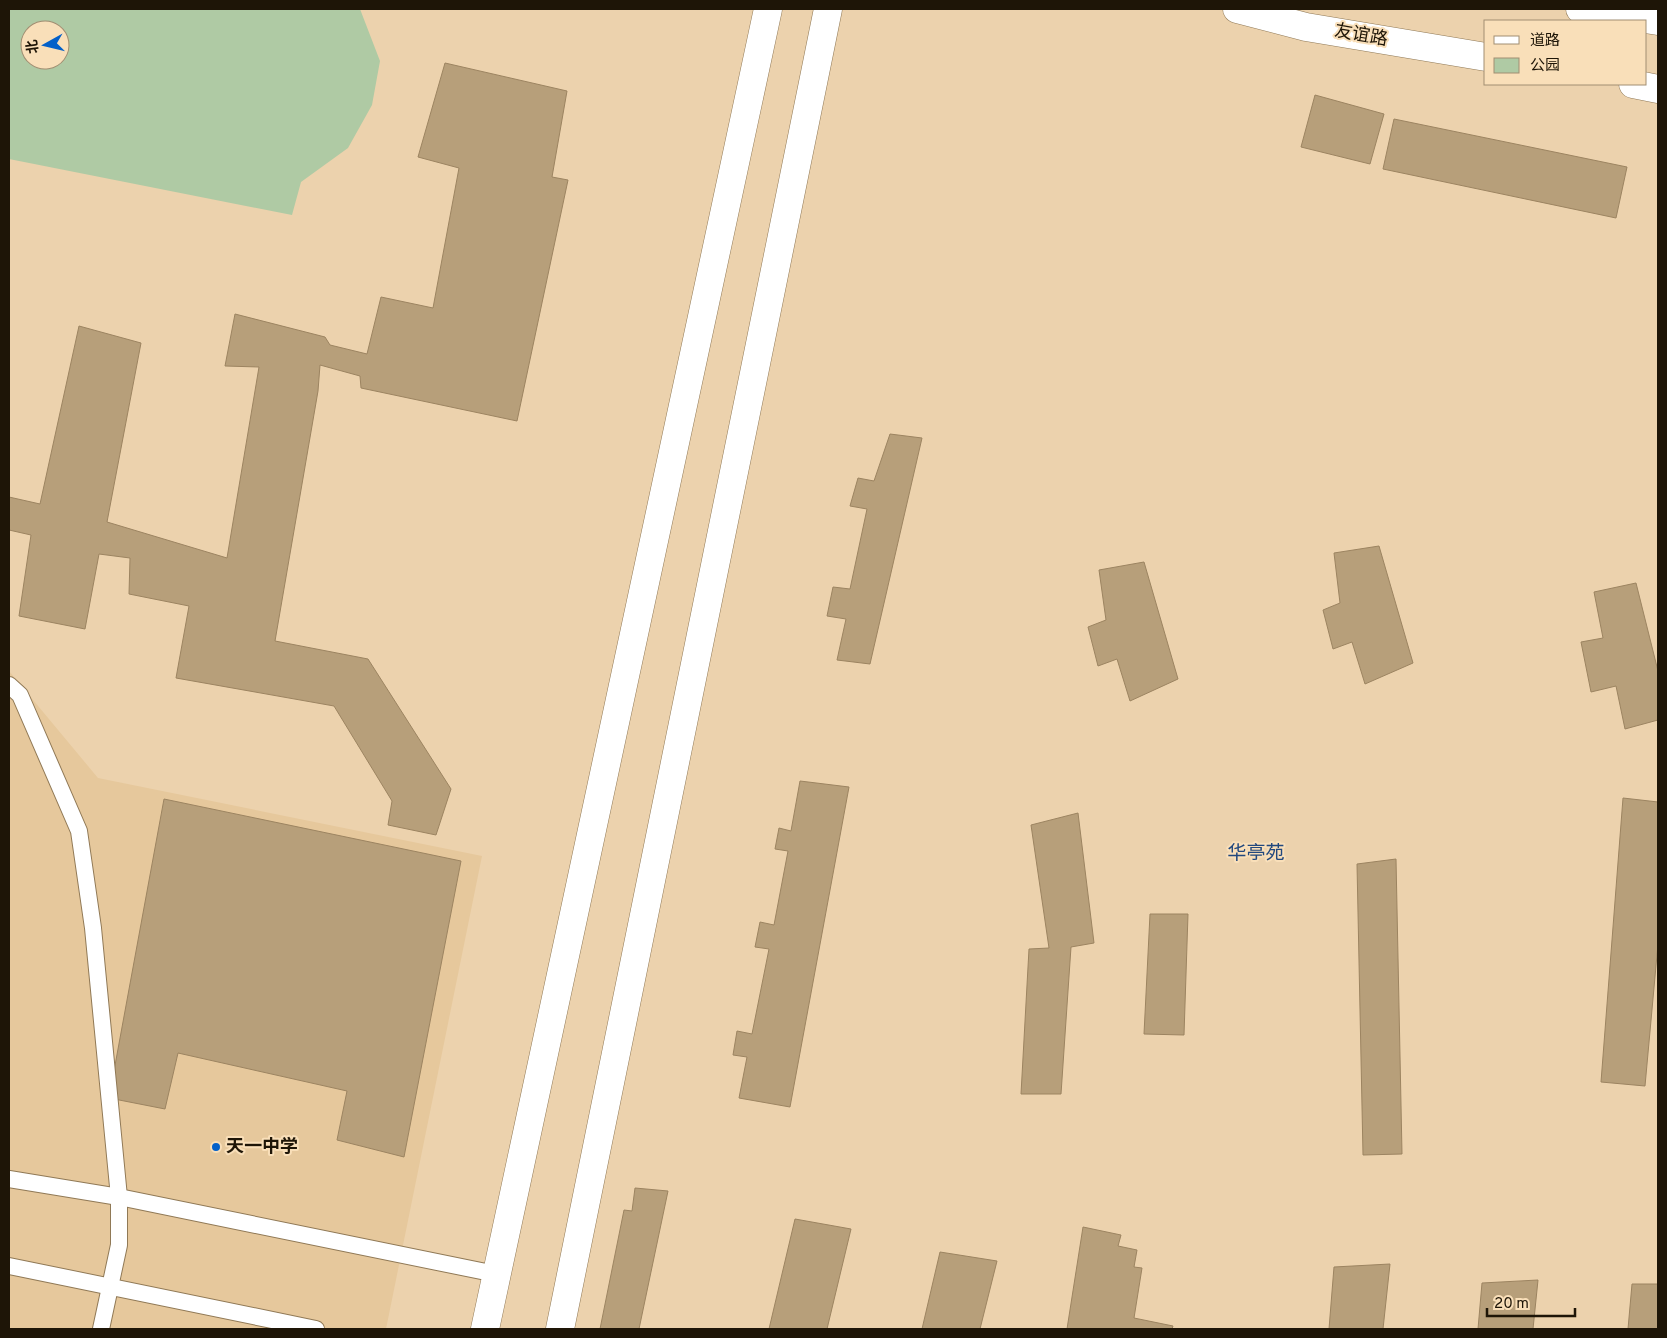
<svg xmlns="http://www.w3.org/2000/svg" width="1667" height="1338" font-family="Overpass,'Noto Sans SC',sans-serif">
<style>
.built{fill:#e6c89c}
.green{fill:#afcaa4;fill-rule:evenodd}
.building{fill:#b79f7a;stroke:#9c8461}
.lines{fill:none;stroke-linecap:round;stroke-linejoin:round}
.lane-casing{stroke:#907956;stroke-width:18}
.secondary-casing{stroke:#907956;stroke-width:29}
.primary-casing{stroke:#907956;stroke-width:29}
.lane{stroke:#fff;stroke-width:16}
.secondary{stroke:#fff;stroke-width:28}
.primary{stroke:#fff;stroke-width:28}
.poi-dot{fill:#0360c9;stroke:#f9dfb9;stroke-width:2}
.labels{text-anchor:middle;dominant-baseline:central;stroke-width:4;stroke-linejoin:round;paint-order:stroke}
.street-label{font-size:18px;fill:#1e1507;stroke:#f9dfb9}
.poi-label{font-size:18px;font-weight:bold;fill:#1e1507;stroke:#f9dfb9;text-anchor:start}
.neighbourhood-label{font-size:19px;fill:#22487e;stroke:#f9dfb9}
</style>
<rect width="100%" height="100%" fill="#ecd2ad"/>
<path class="built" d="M9 671 98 778 482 856 386 1329H9Z"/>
<path class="green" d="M9 9H360L380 61 372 105 348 148 301 182 292 215 9 159ZM30 30H60V60H30Z"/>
<g class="building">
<path d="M445 63 567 91 552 177 568 180 517 421 361 388 360 376 320 365 318 391 275 641 368 659 451 789 436 835 388 825 392 801 334 706 176 678 189 606 129 594 130 558 99 554 85 629 19 616 31 535 9 530V497L40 504 79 326 141 343 107 522 227 558 259 367 225 366 235 314 325 337 330 345 367 354 381 297 433 308 459 168 418 157Z"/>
<path d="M1315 95 1384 114 1370 164 1301 147Z"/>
<path d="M1394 119 1627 167 1616 218 1383 169Z"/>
<path d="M890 434 922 438 870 664 837 660 846 619 827 616 833 587 850 589 867 509 850 506 858 478 874 481Z"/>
<path d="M1379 546 1413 663 1365 684 1352 642 1333 649 1323 610 1340 603 1334 553Z"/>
<path d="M1144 562 1178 679 1130 701 1117 659 1098 666 1088 627 1106 620 1099 570Z"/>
<path d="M1636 583 1658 671V720L1625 729 1616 686 1591 692 1581 642 1603 638 1594 592Z"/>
<path d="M800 781 849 787 790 1107 739 1098 747 1057 733 1055 737 1031 752 1034 769 949 755 947 760 922 774 925 788 851 775 849 779 828 791 831Z"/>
<path d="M1623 798 1658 802V944L1645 1086 1601 1082Z"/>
<path d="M164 799 461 861 404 1157 337 1140 347 1091 178 1053 165 1109 109 1098Z"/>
<path d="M1078 813 1094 943 1071 947 1061 1094H1021L1029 949 1049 948 1031 825Z"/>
<path d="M1396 859 1402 1154 1363 1155 1357 864Z"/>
<path d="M1150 914H1188L1184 1035 1144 1034Z"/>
<path d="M635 1188 668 1191 639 1329H600L624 1210 632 1211Z"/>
<path d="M795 1219 851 1229 827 1329H769Z"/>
<path d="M1083 1227 1121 1235 1118 1246 1137 1250 1134 1267 1142 1268 1134 1318 1173 1326 1172 1329H1067Z"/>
<path d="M940 1252 997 1261 980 1329H922Z"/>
<path d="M1390 1264 1383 1329H1329L1334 1267Z"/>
<path d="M1538 1280 1533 1329H1478L1482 1283Z"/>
<path d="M1632 1284H1658V1329H1628Z"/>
</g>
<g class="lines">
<g class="lane-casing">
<g id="lane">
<path d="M9 685 20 695 79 831 93 928 119 1197V1245L101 1329"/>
<path d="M9 1179 119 1197 496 1274"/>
<path d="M9 1266 316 1329"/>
</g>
</g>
<g class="secondary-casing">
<g id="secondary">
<path d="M485 1329 768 9"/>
<path d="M560 1329 828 9"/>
</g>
</g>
<g class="primary-casing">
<g id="primary">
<path d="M1237 9 1306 27 1486 57"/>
<path d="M1580 9 1658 21"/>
<path d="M1633 84 1658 89"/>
</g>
</g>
<use href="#lane" class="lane"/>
<use href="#secondary" class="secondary"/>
<use href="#primary" class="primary"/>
</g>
<circle class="poi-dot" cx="216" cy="1147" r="5"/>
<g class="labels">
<g class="street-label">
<text transform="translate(1361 36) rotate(10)">友谊路</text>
</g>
<g class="poi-label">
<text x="226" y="1147">天一中学</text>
</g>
<g class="neighbourhood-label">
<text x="1256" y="854">华亭苑</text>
</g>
</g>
<rect width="1667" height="1338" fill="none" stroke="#1e1507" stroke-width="20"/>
<rect x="1484" y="20" width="162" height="65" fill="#f9dfb9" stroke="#a18e72"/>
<rect x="1494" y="36" width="25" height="8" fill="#ffffff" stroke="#a18e72"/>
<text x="1530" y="45" font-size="15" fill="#1e1507">道路</text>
<rect x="1494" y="58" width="25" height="15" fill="#afcaa4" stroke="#a18e72"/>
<text x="1530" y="70" font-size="15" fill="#1e1507">公园</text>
<g transform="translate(45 45) rotate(262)"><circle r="24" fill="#f9dfb9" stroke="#a18e72"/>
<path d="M0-4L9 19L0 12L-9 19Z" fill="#0360c9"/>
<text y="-8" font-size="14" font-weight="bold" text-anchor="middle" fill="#1e1507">北</text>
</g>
<path d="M1487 1308v8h88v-8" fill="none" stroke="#1e1507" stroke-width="2.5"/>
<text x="1494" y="1308" font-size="15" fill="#1e1507" stroke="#f9dfb9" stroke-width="4" paint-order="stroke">20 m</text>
</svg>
